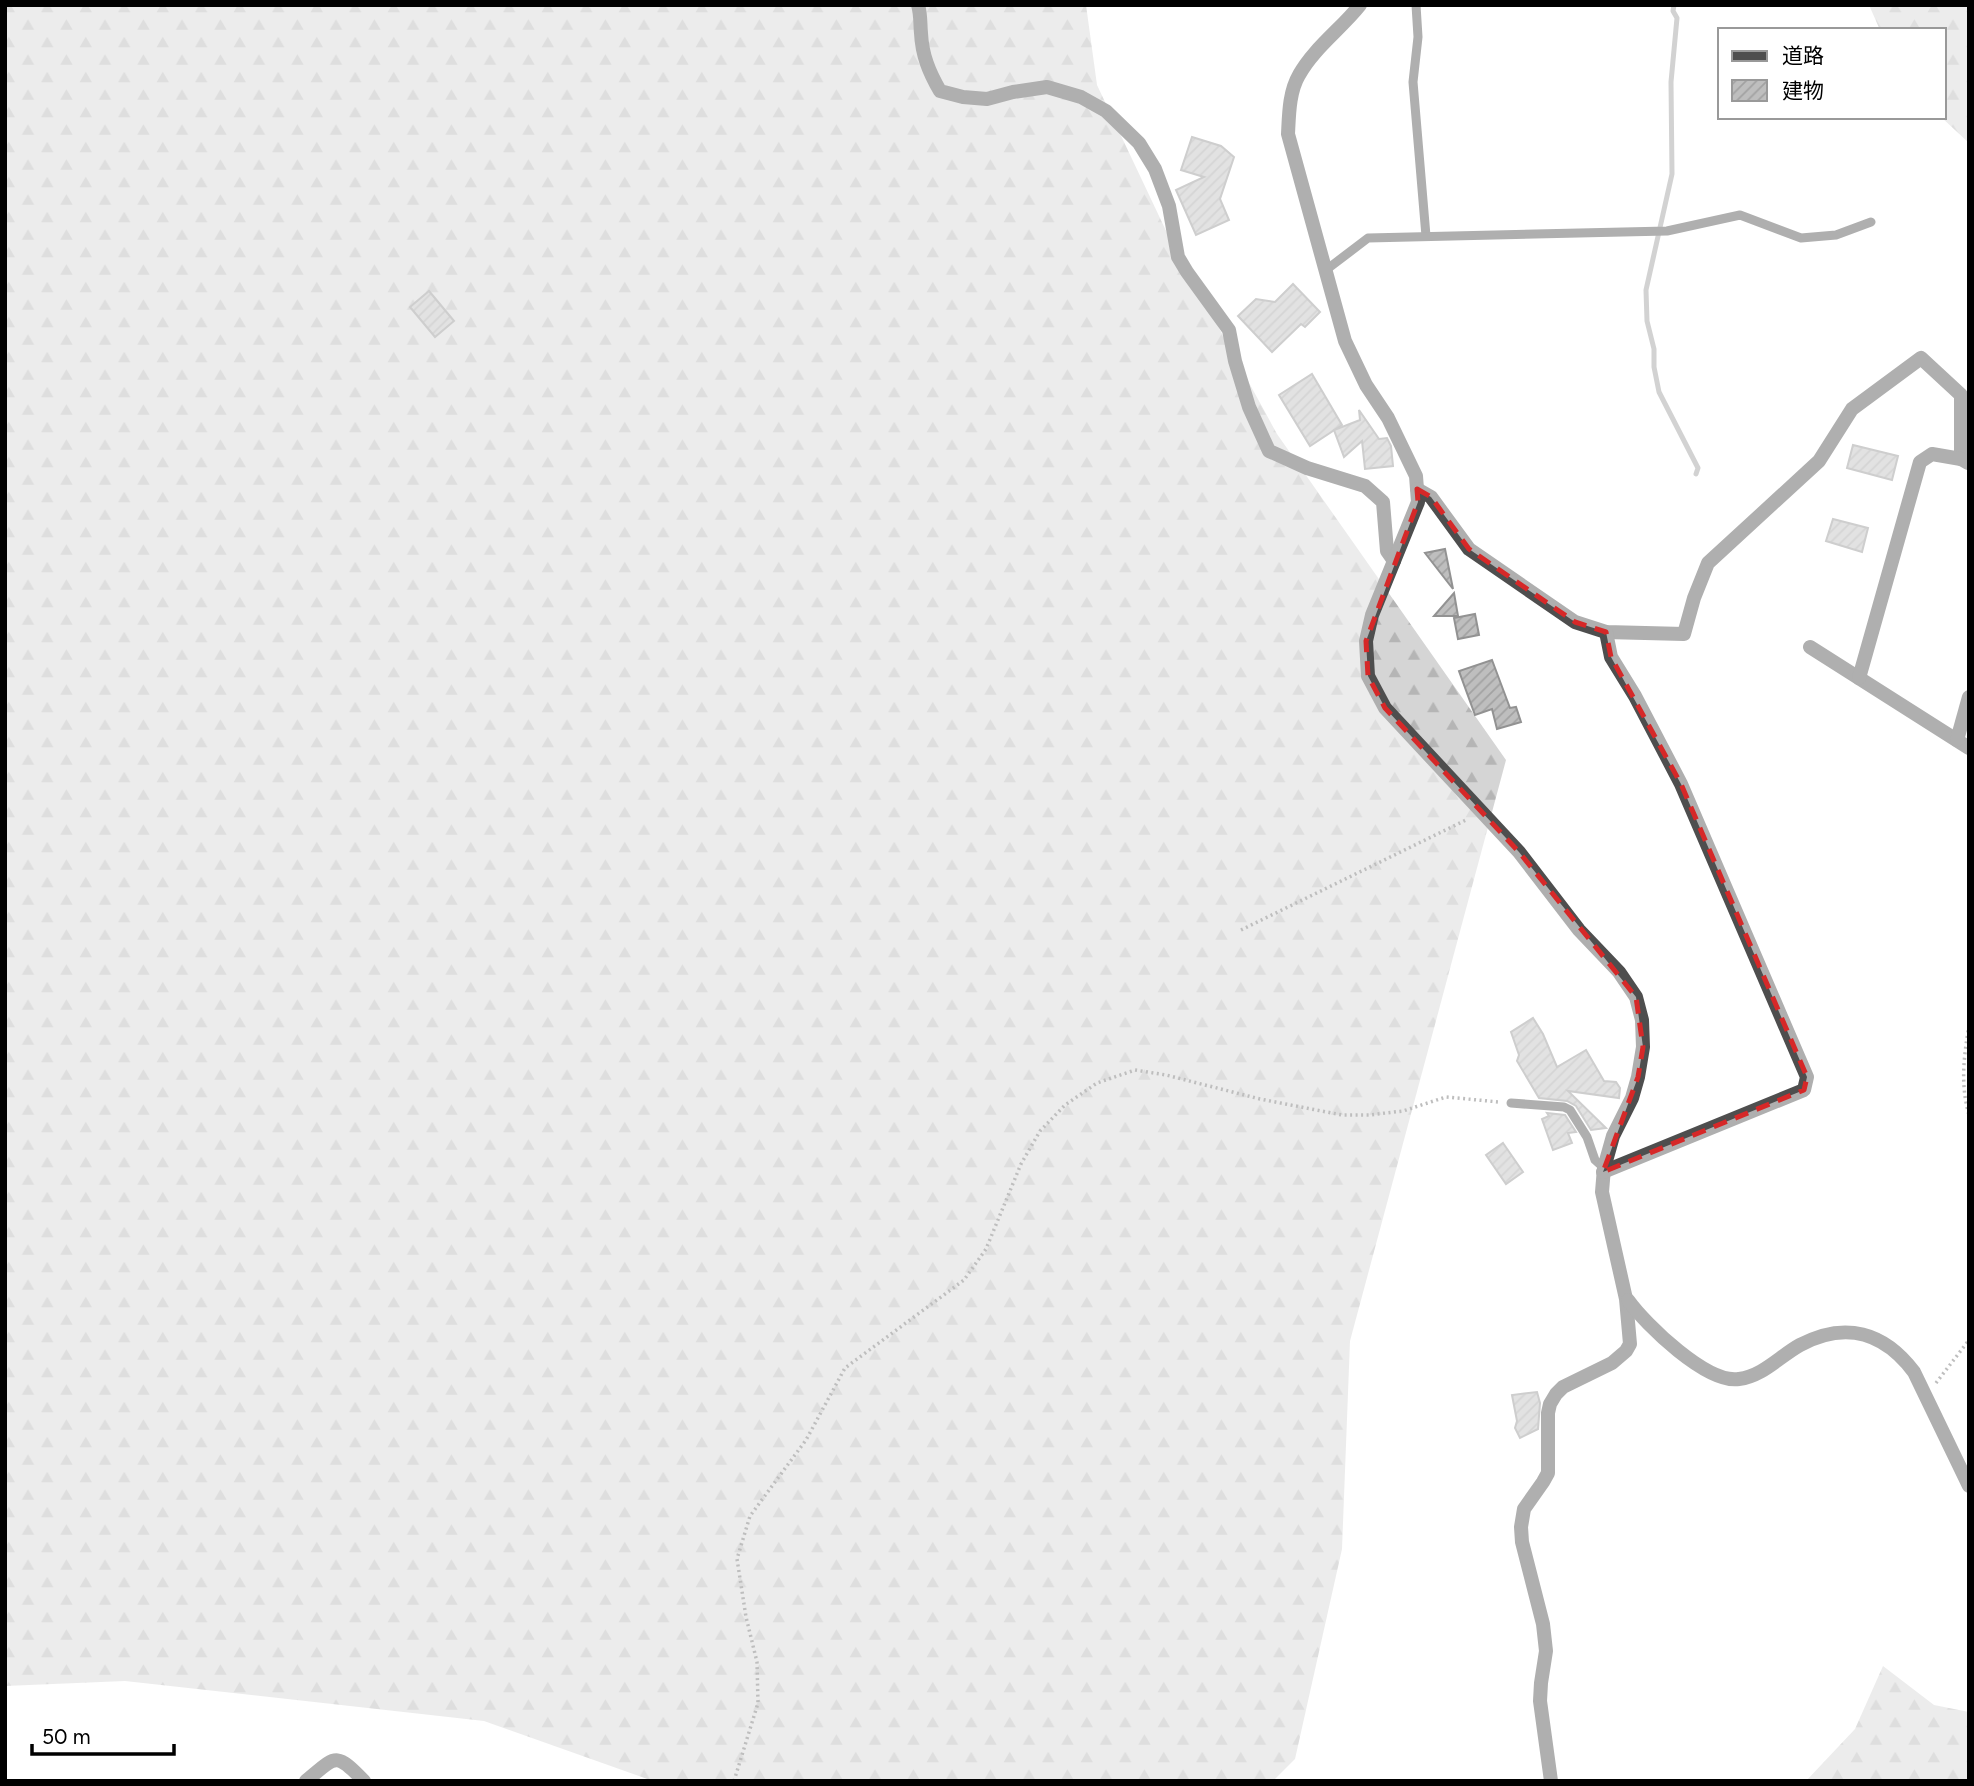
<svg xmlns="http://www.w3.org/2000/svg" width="1974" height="1786" font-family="Figtree,'Noto Sans JP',sans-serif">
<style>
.forest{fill:url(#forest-firs)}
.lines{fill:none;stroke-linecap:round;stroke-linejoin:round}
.stream{stroke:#9c9c9c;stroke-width:5}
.building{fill:url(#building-hatch);stroke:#929292;stroke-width:2}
.path{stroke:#707070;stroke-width:3.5;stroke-dasharray:2 3.5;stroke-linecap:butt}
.service{stroke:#4e4e4e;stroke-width:9}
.minor{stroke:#4e4e4e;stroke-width:14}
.marked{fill:none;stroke:#d62828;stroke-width:5;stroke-dasharray:14 9;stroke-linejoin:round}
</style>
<defs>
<pattern id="forest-firs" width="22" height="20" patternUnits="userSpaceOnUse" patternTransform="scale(1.75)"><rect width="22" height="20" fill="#d5d5d5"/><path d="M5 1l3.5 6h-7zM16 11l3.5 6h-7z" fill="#b5b5b5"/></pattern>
<pattern id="building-hatch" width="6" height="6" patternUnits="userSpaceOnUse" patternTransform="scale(1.75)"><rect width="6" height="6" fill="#bebebe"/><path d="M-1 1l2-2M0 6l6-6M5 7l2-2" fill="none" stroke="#a2a2a2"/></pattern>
</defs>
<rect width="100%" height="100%" fill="#fff"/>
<g class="forest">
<path d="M5 5H1086L1097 85 1168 235 1277 434 1506 760 1350 1341 1342 1549 1295 1759 1273 1781H653L484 1721 125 1681 5 1686Z"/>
<path d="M1869 5H1969V143L1941 117H1944V30H1880Z"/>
<path d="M1883 1666 1934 1705 1969 1712V1781H1806L1855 1729Z"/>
</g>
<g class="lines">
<path class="stream" d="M1674 5 1673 11 1677 18 1671 82 1672 174 1646 290 1647 321 1654 349V367L1659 392 1698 468 1696 474"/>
</g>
<g class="building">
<path d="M1192 137 1221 146 1234 157 1220 199 1229 220 1196 235 1176 190 1204 177 1181 170Z"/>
<path d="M1293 284 1320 312 1305 327 1301 324 1272 352 1238 316 1256 299 1275 302Z"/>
<path d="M429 291 454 321 435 337 410 307Z"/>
<path d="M1312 374 1342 425 1310 446 1279 395Z"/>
<path d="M1359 410 1379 439 1387 438 1391 446 1393 466 1365 469 1362 441 1344 457 1334 430 1360 420Z"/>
<path d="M1853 445 1898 456 1892 480 1847 468Z"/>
<path d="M1833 519 1868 528 1862 552 1826 541Z"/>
<path d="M1445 549 1453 589 1425 553Z"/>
<path d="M1454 593 1458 616H1434Z"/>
<path d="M1475 614 1479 635 1458 639 1454 618Z"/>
<path d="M1492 660 1510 708 1516 707 1521 722 1497 729 1492 709 1475 715 1459 671Z"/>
<path d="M1533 1018 1543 1034 1557 1067 1586 1050 1604 1081 1616 1082 1620 1088 1619 1098 1568 1091 1606 1128 1591 1130 1576 1106 1567 1101 1539 1098 1517 1061 1519 1055 1511 1032Z"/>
<path d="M1547 1113 1565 1115 1576 1132 1568 1133 1572 1143 1553 1150 1542 1119 1549 1116Z"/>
<path d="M1503 1143 1523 1172 1506 1184 1486 1155Z"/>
<path d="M1537 1392 1540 1403 1538 1429 1520 1438 1515 1428 1517 1421 1512 1395Z"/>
</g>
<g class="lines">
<g class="path">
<path d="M1241 930 1468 819"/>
<path d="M1969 1025C1964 1056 1960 1084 1969 1115"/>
<path d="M1936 1383 1969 1340"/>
<path d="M734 1781 758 1703 757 1662 746 1617 737 1559 750 1516 806 1440 845 1368 964 1280 986 1249 1021 1164 1040 1131 1065 1105 1097 1083 1135 1070 1166 1075 1260 1099 1342 1115H1369L1403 1111 1446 1097 1499 1102"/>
</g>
<g class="service">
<path d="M1416 5 1418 37 1413 82 1426 236"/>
<path d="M1326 270 1368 238 1667 231 1740 215 1801 238 1836 235 1871 222"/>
<path d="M1511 1103 1564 1107 1570 1110 1587 1137 1595 1160 1604 1168"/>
</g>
<g class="minor">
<path d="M918 5C921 15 920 23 921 33 922 55 929 72 940 91L963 97 987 99 1013 92 1047 87 1081 97 1106 111 1139 143 1155 169 1169 206 1178 257 1187 272 1229 330 1235 361 1249 407 1269 451 1307 468 1365 486 1383 502 1387 551 1394 561"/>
<path d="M1360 5C1341 29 1314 48 1299 75 1289 92 1289 115 1288 134L1345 341 1366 385 1388 418 1416 476 1418 502 1372 615 1366 641 1368 676 1385 708 1519 852 1579 930 1619 972 1636 997 1642 1020 1643 1047 1638 1077 1632 1098 1613 1136 1604 1168 1602 1192 1626 1299 1630 1344 1626 1351 1612 1363 1563 1387 1556 1394 1550 1404 1548 1413V1473L1543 1482 1524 1509 1521 1527 1522 1542 1543 1624 1546 1651 1541 1683 1540 1701 1551 1781"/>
<path d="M1417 489 1431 497 1469 549 1575 622 1606 632 1684 634 1694 598 1708 563 1819 461 1852 409 1921 358 1961 395V459"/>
<path d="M1810 647 1969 748"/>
<path d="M1859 678 1920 462 1932 454 1961 459 1968 463"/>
<path d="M1957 740 1969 697"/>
<path d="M1603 1172 1804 1090 1807 1077 1681 784 1635 696 1611 657 1606 632"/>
<path d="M1628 1300C1646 1325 1707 1384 1739 1379 1763 1376 1780 1356 1800 1345 1845 1321 1884 1332 1914 1372L1969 1486"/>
<path d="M306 1781C336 1756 335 1751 364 1781"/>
</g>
</g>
<path d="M0 0H1974V1786H0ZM1417 489 1431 497 1469 549 1575 622 1606 632 1611 657 1681 784 1807 1077 1804 1090 1603 1172 1638 1077 1643 1047 1636 997 1519 852 1385 708 1368 676 1366 641 1418 502Z" fill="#fff" fill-opacity=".55" fill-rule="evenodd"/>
<path class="marked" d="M1417 489 1431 497 1469 549 1575 622 1606 632 1611 657 1681 784 1807 1077 1804 1090 1603 1172 1638 1077 1643 1047 1636 997 1519 852 1385 708 1368 676 1366 641 1418 502Z"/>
<rect width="1974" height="1786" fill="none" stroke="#000000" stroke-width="14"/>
<rect x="1718" y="28" width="228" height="91" fill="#ffffff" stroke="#999999" stroke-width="2"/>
<rect x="1732" y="51" width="35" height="10" fill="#4e4e4e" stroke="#999999" stroke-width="2"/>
<text x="1782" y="63" font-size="21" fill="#000000">道路</text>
<rect x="1732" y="80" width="35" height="21" fill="url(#building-hatch)" stroke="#999999" stroke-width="2"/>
<text x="1782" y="98" font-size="21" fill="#000000">建物</text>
<path d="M32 1744v10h142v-10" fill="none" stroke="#000000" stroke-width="3.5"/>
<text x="42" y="1744" font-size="21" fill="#000000" stroke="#ffffff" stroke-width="5" paint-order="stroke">50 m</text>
</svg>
